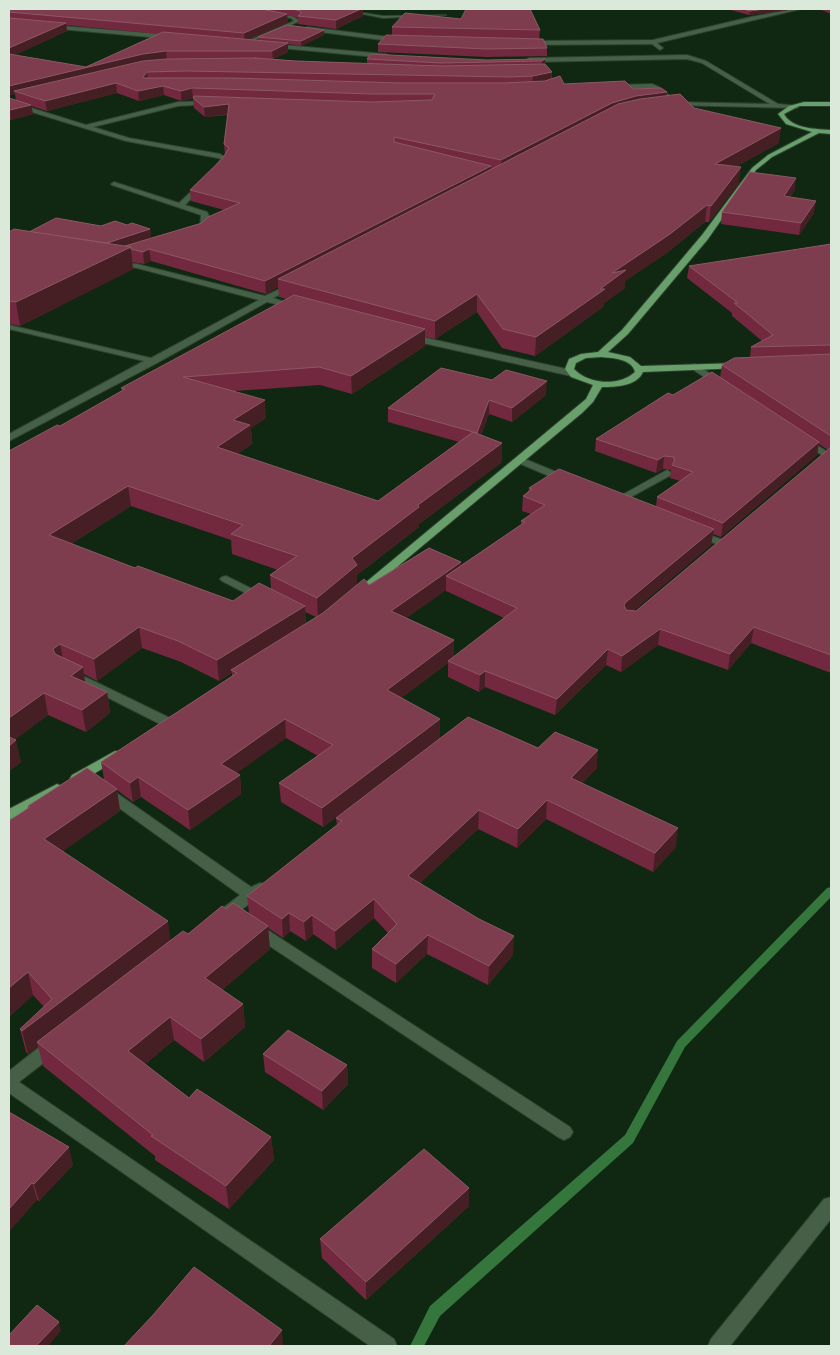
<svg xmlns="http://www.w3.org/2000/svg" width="840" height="1355" font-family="'PT Sans',sans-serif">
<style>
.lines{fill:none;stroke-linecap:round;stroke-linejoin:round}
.stream{fill:#34763b;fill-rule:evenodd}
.minor-casing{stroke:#2c422e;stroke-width:2}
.major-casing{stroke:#2c422e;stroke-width:2}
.minor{fill:#466047;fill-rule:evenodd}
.major{fill:#699f6b;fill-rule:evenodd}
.wall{fill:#72283e;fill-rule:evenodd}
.shaded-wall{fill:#461f25}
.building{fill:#7d3d4f;stroke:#8c5864}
</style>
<rect width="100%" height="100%" fill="#102712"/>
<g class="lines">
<path class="stream" d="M831 887V897L685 1047 633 1143 440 1316 424 1346H410L430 1306 625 1135 677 1041 827 888Z"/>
<g class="minor-casing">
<g id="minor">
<path d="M338 9 383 16 446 15 383 18Z"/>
<path d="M793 9H801L657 43 663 48 660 50 652 44 528 45 525 43 528 41 653 40 751 17Z"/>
<path d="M270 14 292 16 300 21 243 45V43L294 21 291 18 270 16Z"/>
<path d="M50 25 172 35 175 37 172 39 48 28Z"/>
<path d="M307 27 398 38 401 40 398 42 305 30Z"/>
<path d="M272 44 386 54 389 56 386 58 270 47Z"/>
<path d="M687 55 706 61 778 104 800 106 797 108 672 105 674 102 770 104 702 63 687 59 529 62 526 60 529 58Z"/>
<path d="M652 84 659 87 671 97V99H667L651 88 613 89 610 87 613 85Z"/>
<path d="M9 101 86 125 178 102 212 101 210 104 178 106 93 127 129 138 220 154 228 159 218 170H214L213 169 221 159 218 158 126 141 9 105Z"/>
<path d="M114 182 179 203 200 183H204V185L185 205 207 212 209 216 208 228 198 234H192V230L200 227 201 215 112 185 111 184Z"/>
<path d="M114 261 137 264 265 296 292 283 296 285 295 287 273 298 301 307 297 309 267 302 157 363 9 441V434L144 361 9 329V325L151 358 259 300 137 268 114 265Z"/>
<path d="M408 334 571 370 576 373 571 376 405 339 404 337Z"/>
<path d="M695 364 724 382V386H718L692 369V365Z"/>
<path d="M804 437 831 454V461L801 442V438Z"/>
<path d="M520 457 571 478 572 480 567 483 563 482 516 462 515 460Z"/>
<path d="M667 470 672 473 671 475 620 503 616 504 611 501Z"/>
<path d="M696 530 726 541 727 543 722 546 692 535 691 533Z"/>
<path d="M226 576 267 596 269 598 263 601 259 600 222 581 220 579 222 577Z"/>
<path d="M71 670 172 719 174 722 172 725H162L67 677 65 674 67 671Z"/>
<path d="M106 787 111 789 251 887 260 883 265 884 267 888 265 892 229 919 224 921 219 919 216 915 219 911 240 895 101 795 99 792 101 789Z"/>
<path d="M255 923 260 925 570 1127 573 1132 570 1137 564 1140 558 1137 250 933 247 929 250 925Z"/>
<path d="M53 1039 59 1041 61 1046 59 1051 19 1082 394 1339 397 1346H370L9 1093V1071L47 1041Z"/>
<path d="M831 1197V1219L730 1346H708L711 1339 824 1199Z"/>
</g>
</g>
<g class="major-casing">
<g id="major">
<path d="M804 102H831V106H799L784 114C792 129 817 129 831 130V134L819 133 772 157 756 170 708 239 628 334 608 352 630 357 641 366 739 363 742 364V368L643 372C637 386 616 387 602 387L593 402 582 413 361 597H353L351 595 353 593 586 399 593 385 571 377 565 369 569 359 581 354 598 352 622 330 702 235 752 168 768 155 812 132 786 124 778 114 789 106ZM601 357C613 358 632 359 635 372 619 387 588 384 574 369L576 363 586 358Z"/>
<path d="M115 751 120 752 122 755 120 758 82 781H72L70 778 72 775Z"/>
<path d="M57 784 62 786 64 789 62 792 9 820V809Z"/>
</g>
</g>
<use href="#minor" class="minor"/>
<use href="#major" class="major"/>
</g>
<g class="wall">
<path d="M9 9H363V16L336 29 298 24V18L287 15 288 22 248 40H259L258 37 324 35 301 46 288 44V52L273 59 296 61 367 64V59L487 60 545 59V64H544L552 72V79L564 84 667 92V96L694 108 779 143 737 166 739 183 709 222H705L668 252 625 281V288L604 303 603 307 535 356 502 348 477 312 435 339 425 337V346L352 394 320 385 235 391 266 418 251 428 252 444 237 454 378 501 459 442 388 422V408L546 395 512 422 489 414 481 435 502 443V462L419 524V527L357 575V585H369L461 565 521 525V521L531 514 522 511 523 496 528 492 529 488 656 507 657 497 680 481 670 478 671 470 663 469 656 473 595 451 596 439 673 395 720 377 722 365 750 357 751 347 762 341 732 316V313L687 278 689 266 831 244V673L751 643 728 670 658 645 621 672 606 665 555 715 485 687 479 692 448 677V663L401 698 440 738 323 827 281 802 279 783 318 756 286 738 236 773 240 775 241 794 190 830 141 797 133 802 117 790 120 811 63 851 171 940 188 934 226 909 249 913 247 896 337 825 336 818 538 748 597 768 582 783 676 847 653 872 546 819 517 848 478 829 420 883 513 955 488 985 427 954 396 983 372 968V949L388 933 374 918 336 950 313 934 306 941 290 931 283 938 268 928 270 949 222 990 243 1004 245 1027 204 1062 174 1040 145 1064 189 1098 271 1137 274 1160 229 1209 155 1160V1156L43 1066 38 1046 28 1054 26 1052 20 1029 44 1007 33 995 9 1017 28 806 104 779 101 762 232 676V673L219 681 181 662 142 648 97 681 84 674 85 682 107 692 110 713 86 732 48 715 14 740 21 762 9 771 60 426 122 391 121 388 286 299 279 297 278 287 266 294 151 261 144 264 132 262 133 269 20 326 9 324V232H29L101 226 127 225 150 229 151 238 202 223 224 210 191 201 190 190 222 159 225 155 224 144 228 115 205 117 194 108 193 98 181 101 164 95 139 101 117 93 47 111 31 106 33 114 11 120 9 119V98L16 100 15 94 9 95ZM66 25 160 34 86 67 15 55 67 31ZM819 444 828 450 636 611H633L711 545 713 534 721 537 817 455ZM131 506 231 540 232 554 278 570 270 575 271 588 233 601 135 568 71 544ZM446 590V591L504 618 454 657V640L406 618ZM305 612 316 617 306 623Z"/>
<path d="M727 9H796L749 15Z"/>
<path d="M819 9H831V14Z"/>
<path d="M392 27 540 30 539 39 547 48V56L487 57 378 52V44L392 35Z"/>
<path d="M795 190 790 197 814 213 799 235 721 224 722 212Z"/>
<path d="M263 1054 347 1065 348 1084 323 1110 265 1072Z"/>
<path d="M9 1112 73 1165 39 1201 37 1200Z"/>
<path d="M469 1188V1206L366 1300 322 1258 320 1239Z"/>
</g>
<g class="shaded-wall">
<path d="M361 9H363V16L336 29V20Z"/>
<path d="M765 9H796L749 15 750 11Z"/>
<path d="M287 14 288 22 245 41 244 33Z"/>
<path d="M66 23 67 31 9 58V48Z"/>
<path d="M324 30V35L301 46V41Z"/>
<path d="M288 43V52L273 59 272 51Z"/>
<path d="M166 51 167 60 14 91 15 94 9 95V86L143 54Z"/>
<path d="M545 59V64L541 66 542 61Z"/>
<path d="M147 72 148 81 143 77Z"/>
<path d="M552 72 551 81 532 86 533 76Z"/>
<path d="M116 83 117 93 47 111 45 101Z"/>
<path d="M163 86 164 95 139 101 138 91Z"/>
<path d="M192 88 193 98 181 101V91Z"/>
<path d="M667 92 666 102 501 171V160L612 103 636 96Z"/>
<path d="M229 104 230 114 205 117 204 107Z"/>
<path d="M31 105 33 114 11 120 10 110Z"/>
<path d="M781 128 779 143 713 179 715 164Z"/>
<path d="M491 166V177L278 279V287L266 294 265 281Z"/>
<path d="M741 167 739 183 709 222 711 206Z"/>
<path d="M796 178 795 190 782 208 784 196Z"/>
<path d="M816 201 814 213 799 235 801 223Z"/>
<path d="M707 205 705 222 668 252 625 281V288L604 303 603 307 535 356 536 337 600 289 612 273Z"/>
<path d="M150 229 152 242 131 249 133 269 20 326 16 302 103 245Z"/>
<path d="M149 249 151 261 144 264 143 252Z"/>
<path d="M477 294V312L435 339V321Z"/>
<path d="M425 329V346L352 394 351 376Z"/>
<path d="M547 381 546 395 512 422V408Z"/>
<path d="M265 400 266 418 251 428 252 444 219 466 217 447 233 420Z"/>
<path d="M489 400V414L477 447V433Z"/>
<path d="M819 442 817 455 721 537 723 523Z"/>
<path d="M502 443V462L419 524V527L357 575V586L318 618 317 598 352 558 418 505Z"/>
<path d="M664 456 663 469 656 473 658 460Z"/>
<path d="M128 486 131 506 52 556 49 535Z"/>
<path d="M714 529 711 545 625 618 624 605 626 602Z"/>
<path d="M461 562V579L446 576V590L391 629V611Z"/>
<path d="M305 606 306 626 231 670 232 673 219 681 217 660Z"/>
<path d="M139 627 142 648 97 681 94 659Z"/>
<path d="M754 627 751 643 728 670 730 654Z"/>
<path d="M660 629 658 645 621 672 622 656Z"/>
<path d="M454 640V658L448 661V663L387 709V690Z"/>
<path d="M60 644 64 665 57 671 53 649Z"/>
<path d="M608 649 606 665 555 715 557 699Z"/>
<path d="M83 667 86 689 71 676Z"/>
<path d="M485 671V687L479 692 480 675Z"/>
<path d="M107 692 110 713 86 732 82 710Z"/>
<path d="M44 693 48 715 9 744V718Z"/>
<path d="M285 719 286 738 223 783 221 764Z"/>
<path d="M440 719V738L323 827 322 808Z"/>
<path d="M16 740 21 762 9 771V746Z"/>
<path d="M598 750 597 768 570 796 571 778Z"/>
<path d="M240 775 241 794 190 830 188 810Z"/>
<path d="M138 777 141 797 133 802 130 783Z"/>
<path d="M117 789 120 811 49 861 44 839Z"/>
<path d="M547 800 546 819 517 848 518 829Z"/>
<path d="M479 810 478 829 408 895V876Z"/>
<path d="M678 828 676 847 653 872 655 853Z"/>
<path d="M374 899V918L336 950 335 931Z"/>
<path d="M289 913 290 931 283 938 282 919Z"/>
<path d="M312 915 313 934 306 941 304 922Z"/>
<path d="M168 921 171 944 37 1042 38 1046 28 1054 22 1031Z"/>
<path d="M268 926 270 949 208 1002 205 978Z"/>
<path d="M428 935 427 954 396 983V964Z"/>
<path d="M514 936 513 955 488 985 489 966Z"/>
<path d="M28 972 33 995 9 1017V988Z"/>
<path d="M243 1004 245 1027 204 1062 201 1039Z"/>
<path d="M170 1017 174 1040 133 1075 128 1051Z"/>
<path d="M347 1065 348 1084 323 1110 322 1091Z"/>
<path d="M271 1137 274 1160 229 1209 226 1186Z"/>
<path d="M69 1147 73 1165 39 1201 34 1184Z"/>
<path d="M32 1183 37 1200 9 1232V1209Z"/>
<path d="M469 1188V1206L366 1300V1282Z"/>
<path d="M59 1322 61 1331 48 1346H36Z"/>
<path d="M282 1330 283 1345 282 1346H269Z"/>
</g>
<g class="building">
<path d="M9 9H261L287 14 244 33 9 12Z"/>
<path d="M292 9H361L336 20 298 16 301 13 300 11Z"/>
<path d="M466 9H530L540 30 392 27 405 13 461 19Z"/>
<path d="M743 9H765L750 11Z"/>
<path d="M9 18 66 23 9 48Z"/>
<path d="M287 25 324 30 301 41 258 37Z"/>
<path d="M163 32 288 43 272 51H166L143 54 9 86V54L86 67Z"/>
<path d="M386 35 543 39 547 48 487 49 378 44Z"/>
<path d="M371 54 487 60 545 59 542 61 441 63 367 59Z"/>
<path d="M255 58 296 61 441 66 545 64 552 72 533 76 509 77 186 71 147 72 143 77 145 78H232L402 83H503L545 81 560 76 564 84 625 81 633 89 661 88 667 92 636 96 612 103 501 160 394 137V142L491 166 265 281 149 249 143 252 131 249V247L125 246 202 223 208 217 240 203 190 190 222 159 229 148 224 144 229 104 204 107 193 98 194 96 371 102 432 100 435 94H371L192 88 181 91 163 86 138 91 116 83 45 101 14 91 143 61 166 59 256 58Z"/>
<path d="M680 94 694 108 781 128 715 164 741 167 711 206 707 205 670 234 612 273 626 270 600 289H605L536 337 503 329 477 294 435 321 278 279 618 104 640 99Z"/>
<path d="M9 98 31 105 10 110H9Z"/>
<path d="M750 172 796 178 784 196 816 201 801 223 722 212Z"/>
<path d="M56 218 101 226 115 221 127 225 132 223 150 229 107 243 29 232Z"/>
<path d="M14 229 131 247 16 302 9 301V232Z"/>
<path d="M831 244V345L751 347 773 335 734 303H738L689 266Z"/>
<path d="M294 295 425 329 351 376 319 367 183 377 265 400 233 420 250 425 217 447 378 501 473 432 502 443 418 505 419 507 352 558 357 565 317 598 270 575 297 556 231 534 243 525 128 486 49 535 135 568 138 566 233 601 259 583 305 606 217 660 178 641 139 627 94 659 60 644 53 649 55 654 83 667 71 676 107 692 82 710 44 693 9 718V451L57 425 60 426 125 389 121 388Z"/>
<path d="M831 354V436L722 365 734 358Z"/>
<path d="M441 368 492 380 506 370 547 381 512 408 489 400 477 433 388 408Z"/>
<path d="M712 372 819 442 723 523 657 497 693 472 672 465 674 462V457L664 456 658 460 596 439 668 393 673 395Z"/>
<path d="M830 448H831V655L754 627 730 654 660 629 622 656 608 649 557 699 485 671 480 675 448 661 517 608 446 576 525 522 521 521 545 505 523 496 532 489 529 488 559 469 714 529 626 602 624 605 626 610 636 611Z"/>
<path d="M429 548 461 562 391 611 454 640 387 690 440 719 322 808 279 783 333 745 285 719 221 764 240 775 188 810 138 777 130 783 101 762 237 673 231 670 323 613 364 579 369 585Z"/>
<path d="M468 717 538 748 555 732 598 750 571 778 678 828 655 853 547 800 518 829 479 810 408 876 479 919 514 936 489 966 428 935 396 964 372 949 397 924 374 899 335 931 312 915 304 922 289 913 282 919 247 896 342 821 336 818Z"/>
<path d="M9 737 16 740 9 746Z"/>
<path d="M87 768 117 789 44 839 168 921 22 1031 20 1029 52 999 28 972 9 988V821L30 807 28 806Z"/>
<path d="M233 903 268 926 205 978 243 1004 201 1039 170 1017 128 1051 189 1098 197 1089 271 1137 226 1186 151 1136 153 1135 37 1042 183 931 188 934 222 906 226 909Z"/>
<path d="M288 1030 347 1065 322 1091 263 1054Z"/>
<path d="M9 1112 69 1147 34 1184 32 1183 9 1209Z"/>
<path d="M424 1149 469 1188 366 1282 320 1239Z"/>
<path d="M194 1267 282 1330 269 1346H124L153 1315Z"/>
<path d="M37 1305 59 1322 36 1346H9V1335Z"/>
</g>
<rect width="840" height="1355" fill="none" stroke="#dae9da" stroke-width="20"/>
</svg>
